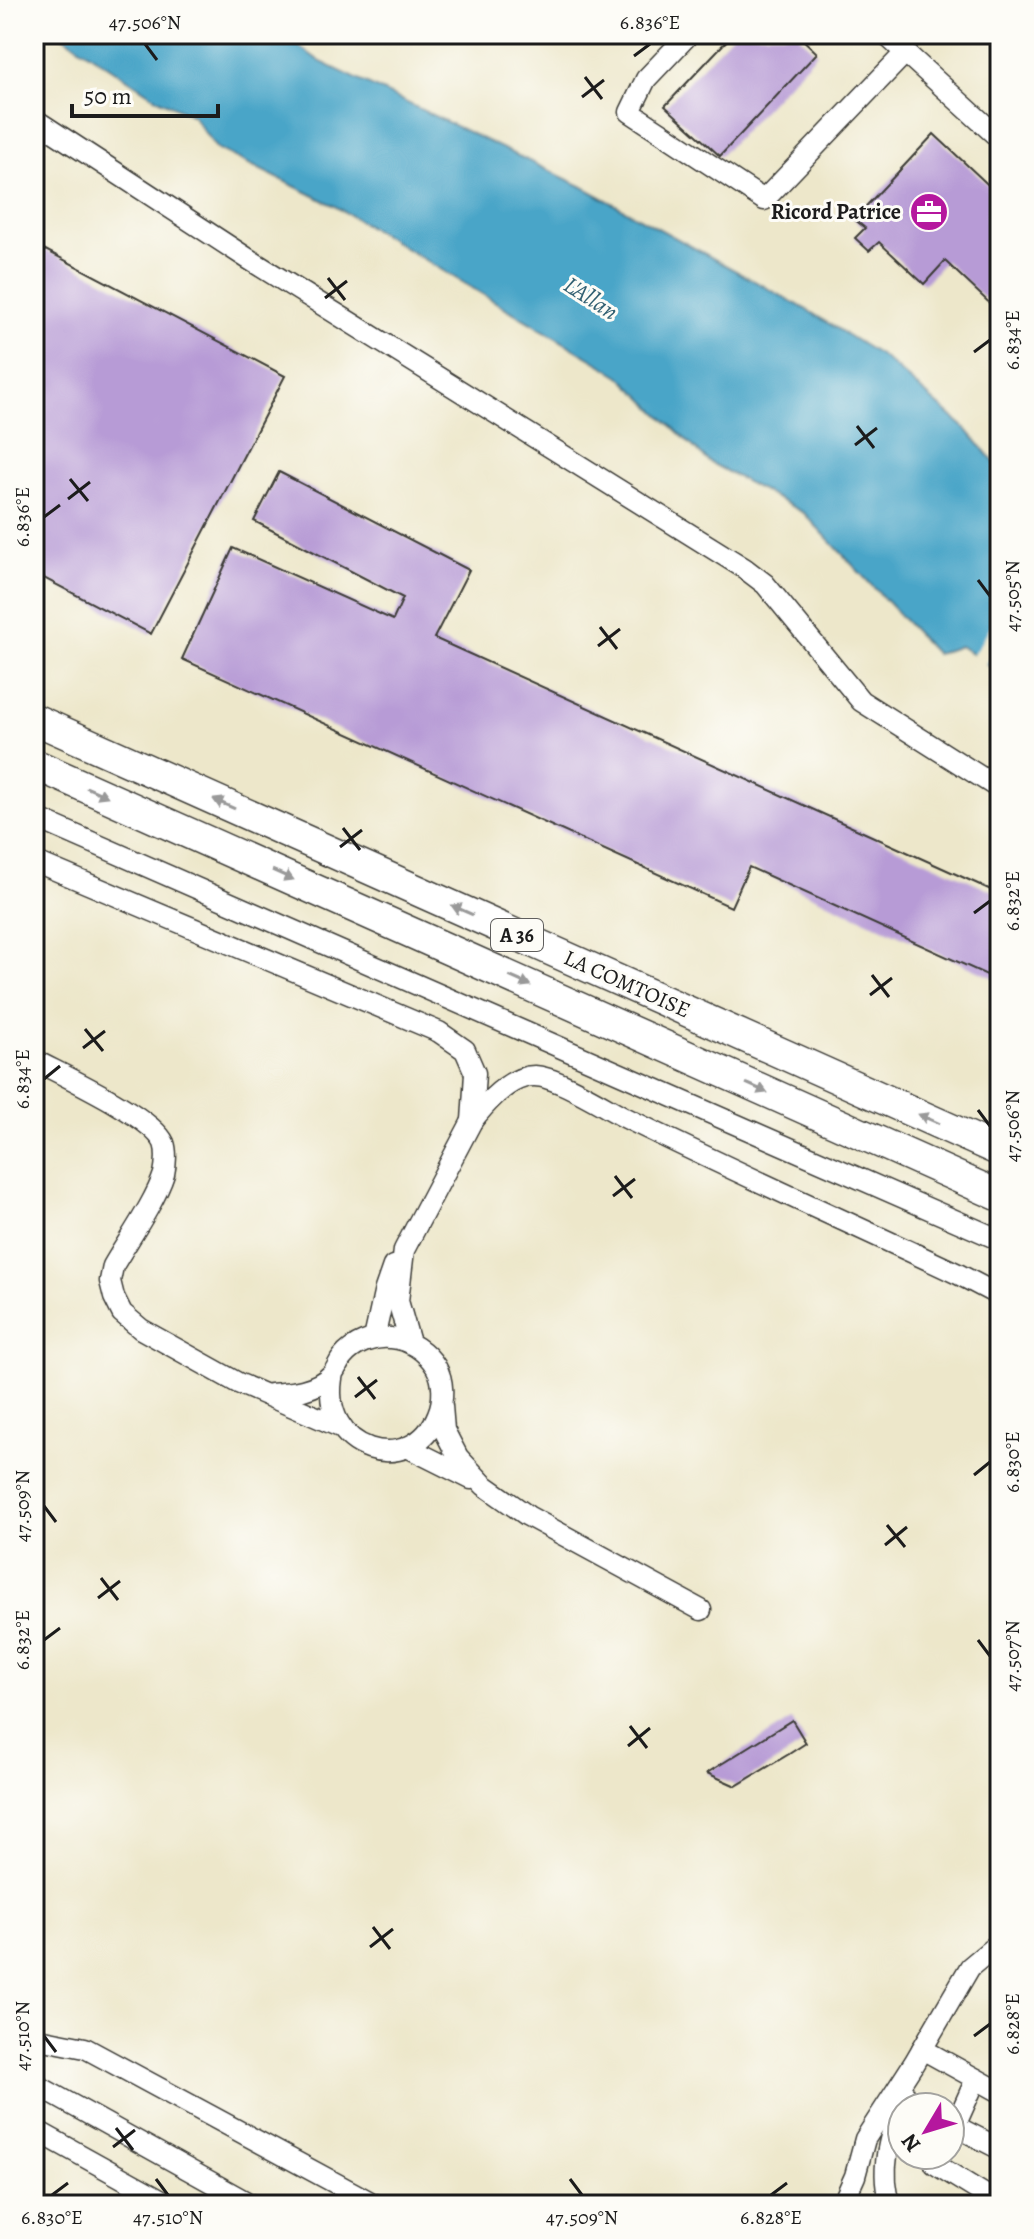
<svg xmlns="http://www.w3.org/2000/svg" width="1034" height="2239" font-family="Alegreya,serif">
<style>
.water{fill:#49a5c8;stroke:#326072;stroke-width:2}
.pier{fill:#ede7ca}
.building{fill:#b79bd6}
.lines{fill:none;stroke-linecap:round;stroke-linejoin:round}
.minor-casing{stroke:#3b3a36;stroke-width:23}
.highway-casing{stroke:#3b3a36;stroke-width:33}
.minor{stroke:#fff;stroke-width:20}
.highway{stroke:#fff;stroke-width:30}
.oneway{fill:#999}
.ticks{fill:none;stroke:#1c1c1c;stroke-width:3}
.labels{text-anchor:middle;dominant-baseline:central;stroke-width:6;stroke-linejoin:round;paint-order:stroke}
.shield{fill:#fdfcf7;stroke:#605f5e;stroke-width:2}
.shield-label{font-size:20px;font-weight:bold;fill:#1c1c1c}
.poi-label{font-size:22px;font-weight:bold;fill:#1c1c1c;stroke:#fdfcf7;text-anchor:end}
.street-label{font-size:22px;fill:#1c1c1c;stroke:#fdfcf7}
.water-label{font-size:24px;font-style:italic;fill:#326072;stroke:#fdfcf7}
.neatline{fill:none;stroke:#1c1c1c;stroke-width:3}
.ticks-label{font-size:20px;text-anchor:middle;fill:#1c1c1c}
</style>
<rect width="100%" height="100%" fill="#fdfcf7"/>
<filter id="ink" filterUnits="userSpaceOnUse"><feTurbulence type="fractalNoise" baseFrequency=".0125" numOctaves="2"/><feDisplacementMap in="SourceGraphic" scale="16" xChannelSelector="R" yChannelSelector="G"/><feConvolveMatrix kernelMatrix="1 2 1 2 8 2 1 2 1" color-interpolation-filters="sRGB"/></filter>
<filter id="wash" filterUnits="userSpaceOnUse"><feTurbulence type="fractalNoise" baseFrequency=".006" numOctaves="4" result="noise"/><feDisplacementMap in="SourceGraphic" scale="32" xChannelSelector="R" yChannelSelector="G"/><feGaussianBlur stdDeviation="1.8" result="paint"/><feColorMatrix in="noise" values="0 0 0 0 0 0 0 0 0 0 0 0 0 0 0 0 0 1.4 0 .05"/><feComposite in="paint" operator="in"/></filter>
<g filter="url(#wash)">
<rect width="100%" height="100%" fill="#ede7ca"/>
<path class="water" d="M60 34H282L321 62 583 187 809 311 884 358 966 429 1000 469V673L960 646 936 654 804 513 709 462 620 376 331 204 216 148 193 116 158 99Z"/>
<path class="pier" d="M1000 611V641L984 667 971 658Z"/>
<g id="blocks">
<g class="building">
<path d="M733 34H797L817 53 720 156 665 106Z"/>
<path d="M934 134 1000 196V313L945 261 924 284 879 242 869 251 855 238 865 228 854 219Z"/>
<path d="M34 244 285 376 151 634 34 573Z"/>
<path d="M279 472 469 570 434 638 1000 894V981L749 867 731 907 182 659 233 548 393 620 403 598 254 521Z"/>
<path d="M792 1720 806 1743 789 1754 736 1786 707 1773Z"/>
</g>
</g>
</g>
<g filter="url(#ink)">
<use href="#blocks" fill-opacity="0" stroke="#3b3a36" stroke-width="2"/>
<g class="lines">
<g class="minor-casing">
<g id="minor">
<path d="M689 34 646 79 630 112 764 200 905 53"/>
<path d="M885 34 1000 139"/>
<path d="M34 119 247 258 744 568 765 584 861 701 1000 789"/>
<path d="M34 817 1000 1240"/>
<path d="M34 861 439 1032 465 1050 475 1073 472 1121"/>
<path d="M34 1060C62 1075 152 1116 164 1143 167 1151 166 1165 164 1174 155 1202 128 1240 113 1266L110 1281 114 1297 122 1313 141 1329 238 1383 340 1427"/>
<path d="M374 1339 385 1289 393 1266"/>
<path d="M410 1343 398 1301 404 1250 472 1121C486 1103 510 1076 534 1076 557 1076 606 1108 628 1119 737 1173 848 1222 958 1274L1000 1296"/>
<path d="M270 1394C291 1393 316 1391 332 1374 336 1370 338 1363 342 1358 353 1344 373 1336 391 1338 409 1339 427 1352 436 1367 444 1381 444 1400 438 1414 413 1479 316 1454 333 1373"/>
<path d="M442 1406 444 1430 458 1457 484 1485 528 1516 701 1610"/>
<path d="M407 1447 471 1479"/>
<path d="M34 2038 85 2048 376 2205"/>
<path d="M922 2049 1000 2092"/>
<path d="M976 2079 955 2126 1000 2149"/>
<path d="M34 2089 40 2087 252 2205"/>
<path d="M34 2129 171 2205"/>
<path d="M940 2155 935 2164 1000 2204"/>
<path d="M842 2205 855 2176 865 2139 914 2063 970 1967 1000 1942"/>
<path d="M891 2205C877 2168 893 2128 904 2093"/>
</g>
</g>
<g class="highway-casing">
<g id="highway">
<path d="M34 719 1000 1151"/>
<path d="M34 764 1000 1196"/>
</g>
</g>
<use href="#minor" class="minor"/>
<use href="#highway" class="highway"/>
</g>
<defs><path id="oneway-solid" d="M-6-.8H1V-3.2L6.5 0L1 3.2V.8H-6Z" transform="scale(2)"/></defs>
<g class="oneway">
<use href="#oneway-solid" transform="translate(97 792) rotate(24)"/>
<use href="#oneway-solid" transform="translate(224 804) rotate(-156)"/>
<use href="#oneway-solid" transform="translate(283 875) rotate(24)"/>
<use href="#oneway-solid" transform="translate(462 910) rotate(-156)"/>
<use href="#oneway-solid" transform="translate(520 981) rotate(24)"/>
<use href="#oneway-solid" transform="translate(757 1088) rotate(24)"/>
<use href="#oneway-solid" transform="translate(929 1119) rotate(-156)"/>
</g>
</g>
<path class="ticks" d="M145 44 157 60M634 56 650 44M585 77 602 99M582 97 604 80M328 278 345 300M325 298 347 281M974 352 990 340M857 426 874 448M855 445 877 428M70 479 88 501M68 499 90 482M44 517 60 505M978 580 990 596M600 627 617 649M598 646 620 629M343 828 360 850M340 847 362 830M974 913 990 901M872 975 889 997M870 995 892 978M85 1029 103 1051M83 1048 105 1031M44 1079 60 1066M978 1110 990 1126M615 1176 632 1198M613 1196 635 1179M358 1377 375 1399M355 1397 377 1380M974 1475 990 1462M44 1506 56 1522M887 1525 905 1547M885 1545 907 1527M101 1578 118 1600M98 1598 120 1581M44 1640 60 1628M978 1640 990 1656M630 1726 647 1748M628 1746 650 1728M373 1927 390 1949M370 1947 393 1929M44 2036 56 2052M974 2036 990 2024M116 2128 133 2150M113 2147 135 2130M156 2179 168 2195M570 2179 582 2195M52 2195 68 2183M771 2195 787 2183"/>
<defs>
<g id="office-disc" transform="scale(2)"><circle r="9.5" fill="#b5179e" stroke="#fdfcf7"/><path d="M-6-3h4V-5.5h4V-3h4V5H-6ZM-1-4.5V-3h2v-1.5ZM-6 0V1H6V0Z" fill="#fff"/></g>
</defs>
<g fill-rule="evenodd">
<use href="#office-disc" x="929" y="212"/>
</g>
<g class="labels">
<rect class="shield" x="491" y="919" width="52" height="32" rx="6"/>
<g class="shield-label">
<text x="517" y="935">A 36</text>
</g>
<g class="poi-label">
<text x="901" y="212">Ricord Patrice</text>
</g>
<g class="street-label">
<text transform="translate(627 984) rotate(24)">LA COMTOISE</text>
</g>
<g class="water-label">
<text transform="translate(591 298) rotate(33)">L'Allan</text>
</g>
</g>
<rect width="1034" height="2239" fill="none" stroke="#fdfcf7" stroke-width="88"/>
<g transform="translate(926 2131) rotate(232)"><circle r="38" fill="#fdfcf7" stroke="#a3a29f" stroke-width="2"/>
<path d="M0-6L14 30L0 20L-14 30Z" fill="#b5179e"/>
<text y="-12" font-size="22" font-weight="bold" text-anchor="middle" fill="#1c1c1c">N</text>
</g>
<path d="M72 104v12h146v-12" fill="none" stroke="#1c1c1c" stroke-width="4"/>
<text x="84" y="104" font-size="24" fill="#1c1c1c" stroke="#fdfcf7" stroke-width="6" paint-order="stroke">50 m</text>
<rect x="44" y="44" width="946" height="2151" class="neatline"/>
<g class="ticks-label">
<text x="145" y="29">47.506°N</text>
<text x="650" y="29">6.836°E</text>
<text transform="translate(1012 340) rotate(-90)" y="7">6.834°E</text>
<text transform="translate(22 517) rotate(-90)" y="7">6.836°E</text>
<text transform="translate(1012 596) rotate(-90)" y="7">47.505°N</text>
<text transform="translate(1012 901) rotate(-90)" y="7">6.832°E</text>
<text transform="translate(22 1079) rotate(-90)" y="7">6.834°E</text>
<text transform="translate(1012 1126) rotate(-90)" y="7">47.506°N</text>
<text transform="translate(1012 1462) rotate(-90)" y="7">6.830°E</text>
<text transform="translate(22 1506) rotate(-90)" y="7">47.509°N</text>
<text transform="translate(22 1640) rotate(-90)" y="7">6.832°E</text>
<text transform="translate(1012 1656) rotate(-90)" y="7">47.507°N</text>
<text transform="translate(1012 2024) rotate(-90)" y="7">6.828°E</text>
<text transform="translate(22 2036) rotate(-90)" y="7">47.510°N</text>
<text x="52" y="2224">6.830°E</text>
<text x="168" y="2224">47.510°N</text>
<text x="582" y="2224">47.509°N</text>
<text x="771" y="2224">6.828°E</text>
</g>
</svg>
